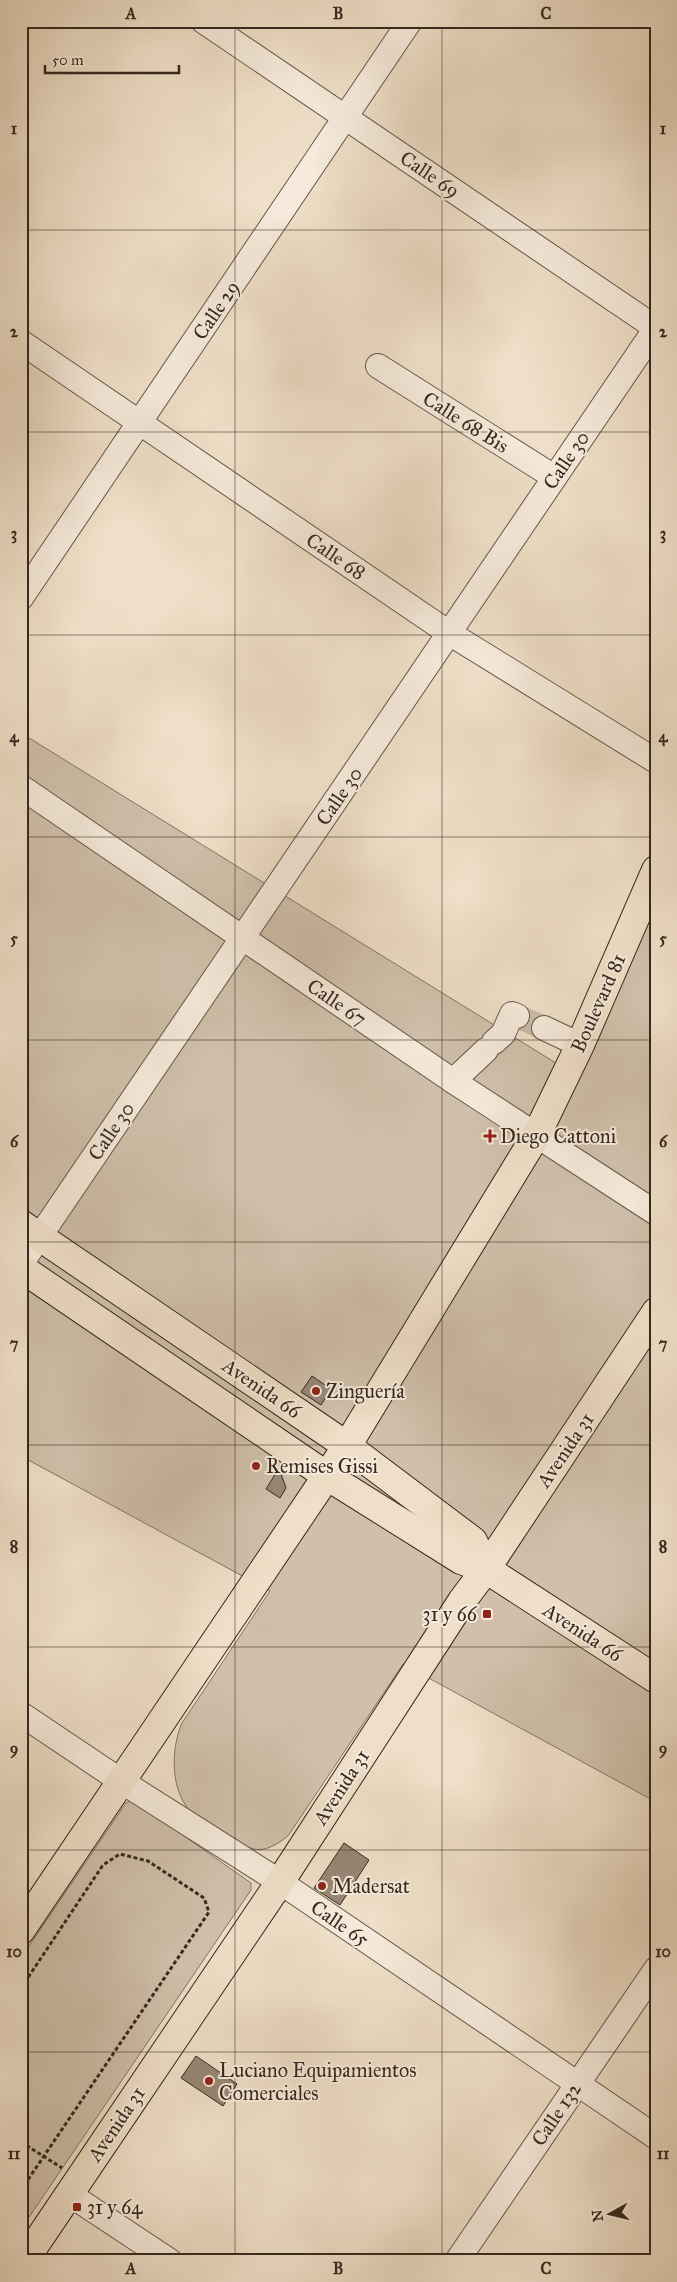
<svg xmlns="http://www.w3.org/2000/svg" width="677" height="2282" font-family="'IM FELL Great Primer',serif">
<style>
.green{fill:#d0c0ab;stroke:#837464}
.building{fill:#968776;stroke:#36281e}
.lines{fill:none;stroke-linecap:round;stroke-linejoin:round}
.minor-tunnel{stroke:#cabaa6;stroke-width:24;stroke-dasharray:24 12;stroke-linecap:butt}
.minor-casing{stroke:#645648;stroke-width:26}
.major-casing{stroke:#36281e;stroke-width:30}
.highway-casing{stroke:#36281e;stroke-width:30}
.path{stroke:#36281e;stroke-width:3;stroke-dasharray:4 2.5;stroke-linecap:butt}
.minor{stroke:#f5eadb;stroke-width:24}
.major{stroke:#efdfc8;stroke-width:28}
.highway{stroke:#efdfc8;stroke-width:28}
.grid{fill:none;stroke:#36281e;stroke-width:1;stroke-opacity:0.55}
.poi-dot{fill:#8f2418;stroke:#f5eadb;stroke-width:2}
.labels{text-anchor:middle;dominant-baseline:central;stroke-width:4;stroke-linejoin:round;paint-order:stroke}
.street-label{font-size:20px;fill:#36281e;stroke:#f5eadb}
.poi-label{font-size:20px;fill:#36281e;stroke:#f5eadb;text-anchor:start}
.neatline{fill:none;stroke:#36281e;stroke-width:2}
.grid-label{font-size:16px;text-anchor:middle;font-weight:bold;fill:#36281e}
</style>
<rect width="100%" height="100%" fill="#efdfc8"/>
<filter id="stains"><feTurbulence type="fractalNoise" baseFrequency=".004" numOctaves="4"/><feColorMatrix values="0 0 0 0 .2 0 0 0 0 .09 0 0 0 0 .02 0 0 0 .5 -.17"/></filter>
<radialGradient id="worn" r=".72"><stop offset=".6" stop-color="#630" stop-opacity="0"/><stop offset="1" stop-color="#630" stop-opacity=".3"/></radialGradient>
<g class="green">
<path d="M21 733 577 1076 656 895V1802L403 1664 288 1836C261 1857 252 1851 225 1835 213 1828 200 1821 190 1811 170 1789 171 1748 182 1723L270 1591 21 1456Z"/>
<path d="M133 1800 251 1883V1890L21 2229V1958L126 1803Z"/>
</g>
<g class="building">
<path d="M312 1376 331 1389 321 1405 301 1392Z"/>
<path d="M279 1468 286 1488 280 1498 266 1489Z"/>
<path d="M344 1843 369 1860 340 1905 314 1888Z"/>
<path d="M196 2056 237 2084 223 2106 181 2078Z"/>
</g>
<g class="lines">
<path class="minor-tunnel" d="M517 1016 544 1028"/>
<g class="minor-casing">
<g id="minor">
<path d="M203 21 656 328"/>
<path d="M21 342 449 633 656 761"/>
<path d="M378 366 554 477"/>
<path d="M21 598 410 21"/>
<path d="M21 787 453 1081 656 1213"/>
<path d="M544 1028 580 1045"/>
<path d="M494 1042 503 1034 512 1014 517 1016"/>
<path d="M453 1081 486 1050"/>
<path d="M21 1264 656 328"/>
<path d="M21 1714 121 1781 280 1882 656 2137"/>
<path d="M69 2194 170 2261"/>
<path d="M457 2261 656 1969"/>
</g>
</g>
<g class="major-casing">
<g id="major">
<path d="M21 1224 347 1446 473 1541 486 1569"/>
<path d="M21 1268 327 1476 461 1560 486 1569 656 1679"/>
</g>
</g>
<g class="highway-casing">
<g id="highway">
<path d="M21 1930 347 1446 537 1134 580 1045 656 870"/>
<path d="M24 2261 280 1882 462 1601 486 1569 656 1312"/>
</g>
</g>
<g class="path">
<path d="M21 1988 103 1865 120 1854 148 1861 204 1898 209 1912 21 2190"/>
<path d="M21 2142 62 2168"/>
</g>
<use href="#minor" class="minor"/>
<use href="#major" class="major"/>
<use href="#highway" class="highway"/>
</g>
<path class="grid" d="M235 21V2261M442 21V2261M21 230H656M21 432H656M21 635H656M21 837H656M21 1040H656M21 1242H656M21 1445H656M21 1647H656M21 1850H656M21 2052H656"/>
<g class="poi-dot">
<path d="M487.5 1128.5h5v5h5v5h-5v5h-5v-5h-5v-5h5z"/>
<circle cx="316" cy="1391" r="5"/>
<circle cx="256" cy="1466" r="5"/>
<rect x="482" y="1609" width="10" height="10" rx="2.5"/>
<circle cx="322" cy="1886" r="5"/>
<circle cx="209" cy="2081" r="5"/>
<rect x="72" y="2202" width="10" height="10" rx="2.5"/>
</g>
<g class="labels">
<g class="street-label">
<text transform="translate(430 174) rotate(34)">Calle 69</text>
<text transform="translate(216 310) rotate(-56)">Calle 29</text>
<text transform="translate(466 422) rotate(32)">Calle 68 Bis</text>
<text transform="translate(566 460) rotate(-56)">Calle 30</text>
<text transform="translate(336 556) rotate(34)">Calle 68</text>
<text transform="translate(339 796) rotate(-56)">Calle 30</text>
<text transform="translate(337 1002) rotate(34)">Calle 67</text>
<text transform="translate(598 1003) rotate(-66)">Boulevard 81</text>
<text transform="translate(111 1131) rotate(-56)">Calle 30</text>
<text transform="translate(262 1388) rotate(34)">Avenida 66</text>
<text transform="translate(565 1450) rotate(-56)">Avenida 31</text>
<text transform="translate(583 1632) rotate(33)">Avenida 66</text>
<text transform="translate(341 1787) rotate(-57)">Avenida 31</text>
<text transform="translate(340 1923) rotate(34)">Calle 65</text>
<text transform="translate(556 2114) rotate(-56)">Calle 132</text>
<text transform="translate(116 2124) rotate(-56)">Avenida 31</text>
</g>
<g class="poi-label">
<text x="500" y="1136">Diego Cattoni</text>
<text x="326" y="1391">Zinguería</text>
<text x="266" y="1466">Remises Gissi</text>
<text x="477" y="1614" text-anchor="end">31 y 66</text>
<text x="332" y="1886">Madersat</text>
<text x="219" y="2070">Luciano Equipamientos<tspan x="219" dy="23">Comerciales</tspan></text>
<text x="87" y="2207">31 y 64</text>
</g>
</g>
<rect width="677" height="2282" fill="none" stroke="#efdfc8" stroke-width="55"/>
<g transform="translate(610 2214) rotate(262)" stroke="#f5eadb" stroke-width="4" paint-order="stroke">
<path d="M0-4L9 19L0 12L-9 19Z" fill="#36281e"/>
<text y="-8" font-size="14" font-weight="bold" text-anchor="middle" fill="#36281e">N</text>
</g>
<path d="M45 65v8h134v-8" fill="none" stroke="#36281e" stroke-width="2.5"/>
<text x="52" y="65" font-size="15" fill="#36281e" stroke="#f5eadb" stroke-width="4" paint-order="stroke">50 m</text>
<rect x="28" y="28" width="622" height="2226" class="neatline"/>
<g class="grid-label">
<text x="131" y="19">A</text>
<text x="338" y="19">B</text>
<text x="546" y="19">C</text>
<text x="14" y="134">1</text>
<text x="663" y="134">1</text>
<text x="14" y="337">2</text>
<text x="663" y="337">2</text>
<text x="14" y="539">3</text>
<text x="663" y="539">3</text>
<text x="14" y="742">4</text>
<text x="663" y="742">4</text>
<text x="14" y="944">5</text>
<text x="663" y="944">5</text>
<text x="14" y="1147">6</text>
<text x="663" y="1147">6</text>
<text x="14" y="1349">7</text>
<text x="663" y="1349">7</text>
<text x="14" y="1552">8</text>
<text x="663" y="1552">8</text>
<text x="14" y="1754">9</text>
<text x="663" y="1754">9</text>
<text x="14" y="1957">10</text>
<text x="663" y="1957">10</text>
<text x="14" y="2159">11</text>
<text x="663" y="2159">11</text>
<text x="131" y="2274">A</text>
<text x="338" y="2274">B</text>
<text x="546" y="2274">C</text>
</g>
<rect width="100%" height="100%" filter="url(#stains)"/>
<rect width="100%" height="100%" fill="url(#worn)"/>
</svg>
